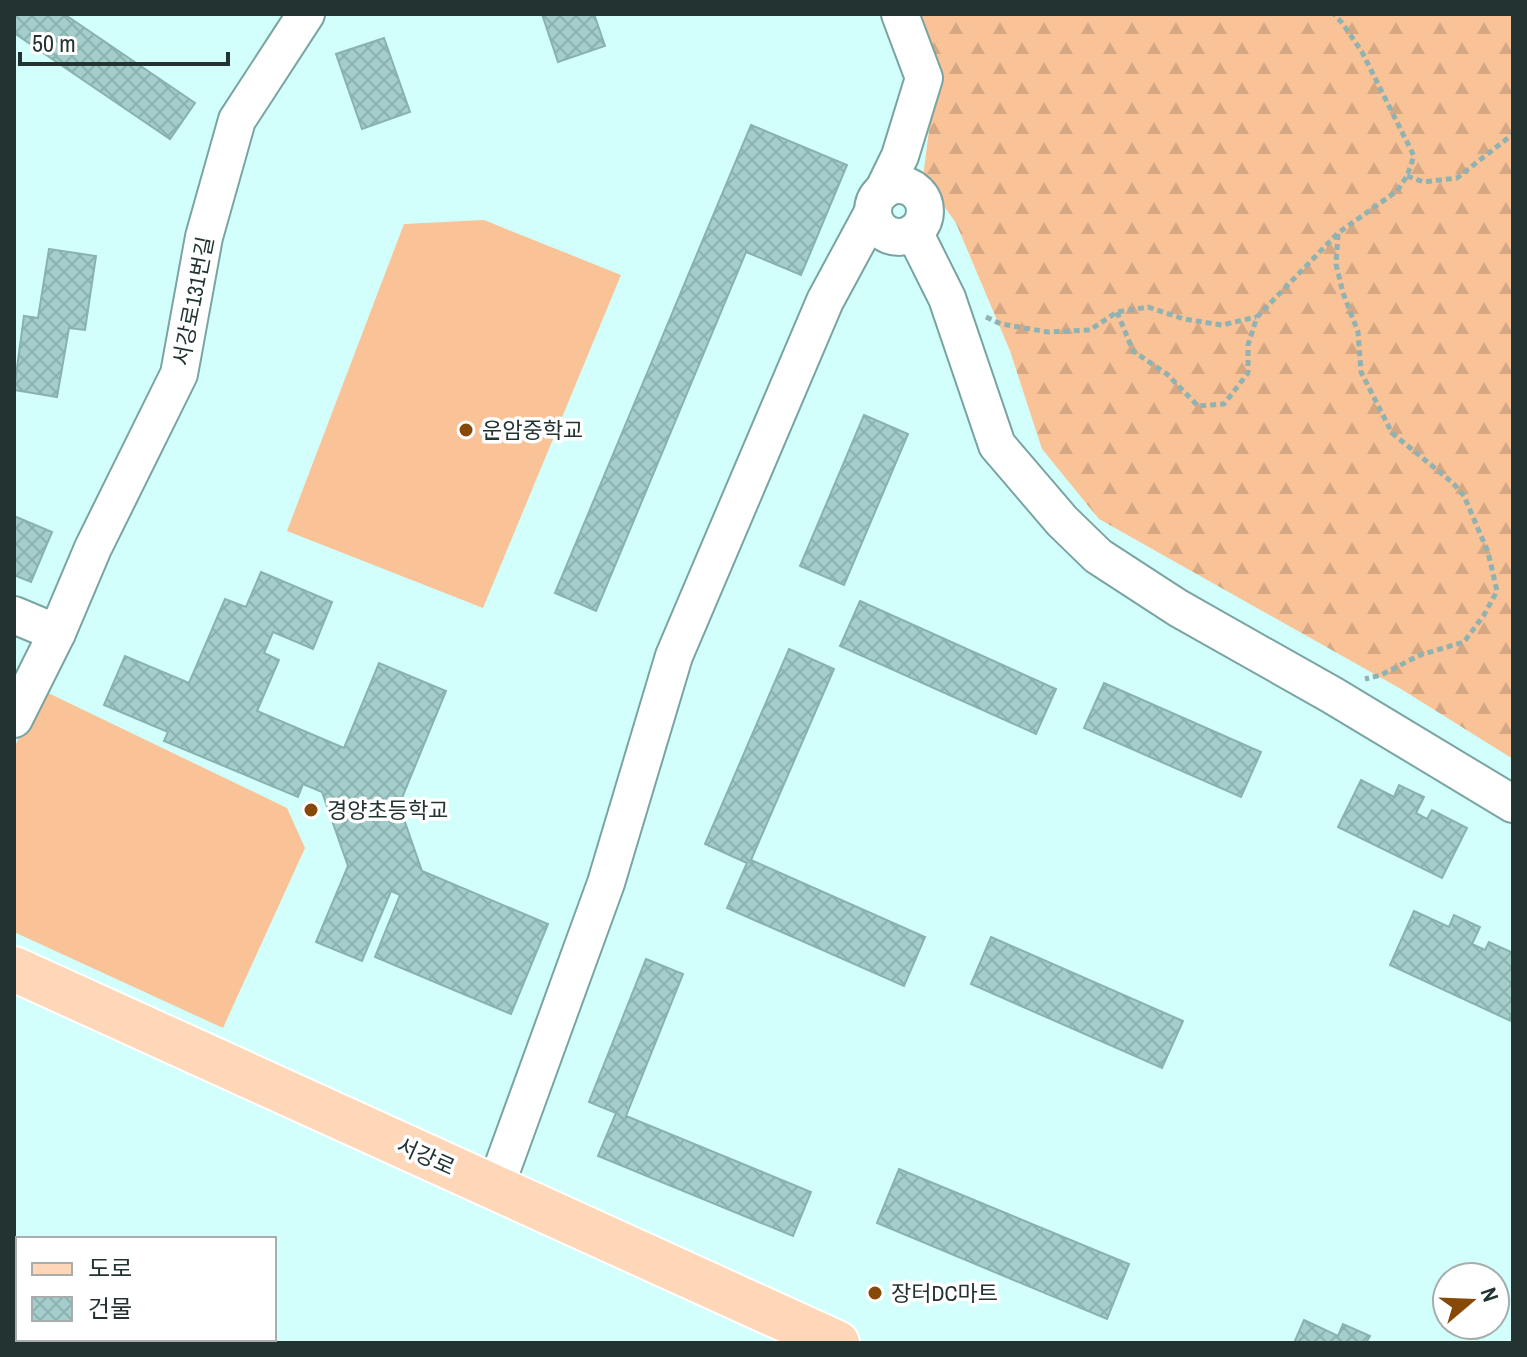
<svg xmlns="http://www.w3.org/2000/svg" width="1527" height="1357" font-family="'Archivo Narrow','Noto Sans KR',sans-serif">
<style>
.forest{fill:url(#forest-firs)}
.garden{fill:#fac297}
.building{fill:url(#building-cross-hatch);stroke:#88b2af;stroke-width:2}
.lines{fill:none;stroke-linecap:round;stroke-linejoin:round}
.minor-casing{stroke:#7aa4a1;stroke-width:40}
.major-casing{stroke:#fff;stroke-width:48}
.path{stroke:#90b2b0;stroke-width:5;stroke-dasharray:6 4;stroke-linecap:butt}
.minor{stroke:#fff;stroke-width:36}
.major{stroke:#fed7b9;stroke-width:44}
.poi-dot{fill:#864907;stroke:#fff;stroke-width:3}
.labels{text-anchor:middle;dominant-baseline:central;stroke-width:7;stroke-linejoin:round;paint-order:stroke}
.street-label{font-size:22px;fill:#223332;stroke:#fff}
.poi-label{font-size:22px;fill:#223332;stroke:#fff;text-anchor:start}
</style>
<defs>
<pattern id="forest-firs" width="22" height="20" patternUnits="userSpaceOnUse" patternTransform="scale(2)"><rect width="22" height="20" fill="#fac297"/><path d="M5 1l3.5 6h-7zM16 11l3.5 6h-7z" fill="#d6a783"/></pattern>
<pattern id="building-cross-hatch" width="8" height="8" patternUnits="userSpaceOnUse" patternTransform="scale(2)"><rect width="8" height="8" fill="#a3cecb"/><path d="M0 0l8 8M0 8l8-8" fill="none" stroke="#8cb1af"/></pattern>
</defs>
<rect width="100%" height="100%" fill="#d2fffb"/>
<path class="forest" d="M916 14H1513V759L1401 689 1099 519 1042 449 1010 351 956 223 923 177 937 68Z"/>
<g class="garden">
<path d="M484 220 621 275 483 608 287 531 404 224Z"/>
<path d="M42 690 287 808 305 848 223 1028 14 932V748Z"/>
</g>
<g class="building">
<path d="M14 14H64L195 103 170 139 14 33Z"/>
<path d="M542 14H594L605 46 558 62Z"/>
<path d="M384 38 410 112 362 129 336 54Z"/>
<path d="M751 125 847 165 801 275 746 252 596 611 555 593Z"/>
<path d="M49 249 96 256 85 330 69 328 57 397 14 390 24 316 38 318Z"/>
<path d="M864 415 908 434 844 585 800 566Z"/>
<path d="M14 516 52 532 31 582 14 575Z"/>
<path d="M261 572 332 602 313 649 273 632 264 653 279 660 257 711 344 748 379 663 446 691 399 805 422 871 548 924 511 1014 375 957 400 895 391 891 362 961 316 942 348 866 322 792 303 784 298 797 164 741 168 732 104 705 125 656 189 683 225 599 246 607Z"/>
<path d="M860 601 1056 689 1036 734 840 646Z"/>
<path d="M789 649 834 669 751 860 925 937 904 986 727 908 747 863 705 844Z"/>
<path d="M1104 683 1261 752 1241 797 1084 728Z"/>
<path d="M1361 780 1394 797 1399 785 1424 797 1416 813 1427 819 1432 810 1467 828 1442 878 1338 827Z"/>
<path d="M1414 911 1449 927 1454 915 1480 927 1472 944 1485 950 1489 942 1513 953V1022L1390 965Z"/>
<path d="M991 937 1183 1021 1162 1068 971 984Z"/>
<path d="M646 959 683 974 626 1116 811 1192 793 1236 598 1156 616 1113 589 1102Z"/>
<path d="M899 1169 1129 1264 1107 1319 877 1223Z"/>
<path d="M1304 1320 1338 1336 1343 1324 1370 1336 1366 1343H1294Z"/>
</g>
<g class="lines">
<g class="minor-casing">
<g id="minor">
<circle cx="899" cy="211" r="26"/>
<path d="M883 191 900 156 924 78 900 14"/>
<path d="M914 232 947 298 997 445 1062 521 1098 556 1178 608 1332 695 1513 804"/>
<path d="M14 615 57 633"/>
<path d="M14 719 57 633 93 548 179 374 204 237 237 120 306 14"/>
<path d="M495 1188 606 883 674 656 825 301 873 212"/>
</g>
</g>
<g class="major-casing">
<path id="major" d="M14 969 837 1343"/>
</g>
<g class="path">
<path d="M1407 176 1424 182 1457 178 1513 134"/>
<path d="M1338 234 1336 264 1343 293 1358 332 1361 372 1392 433 1453 483 1464 496 1488 552 1497 591 1484 615 1464 642 1420 655 1381 675 1365 679"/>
<path d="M1117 312 1133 351 1167 374 1198 406 1224 404 1248 373V345L1257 317 1338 233 1397 191 1407 176 1414 156 1362 52 1343 24 1334 14"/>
<path d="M986 317 1001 324 1048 332 1090 330 1117 312 1148 307 1184 319 1222 325 1256 317"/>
</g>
<use href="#minor" class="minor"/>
<use href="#major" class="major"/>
</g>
<g class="poi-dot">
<circle cx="466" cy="430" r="8"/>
<circle cx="311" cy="810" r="8"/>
<circle cx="875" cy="1293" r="8"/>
</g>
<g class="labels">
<g class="street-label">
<text transform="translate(193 301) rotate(-79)">서강로131번길</text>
<text transform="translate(426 1156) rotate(24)">서강로</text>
</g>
<g class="poi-label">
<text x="482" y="430">운암중학교</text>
<text x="327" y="810">경양초등학교</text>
<text x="891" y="1293">장터DC마트</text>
</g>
</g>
<rect width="1527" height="1357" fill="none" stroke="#223332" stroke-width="32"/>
<rect x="16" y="1237" width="260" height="104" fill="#ffffff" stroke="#a7adad" stroke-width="2"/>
<rect x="32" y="1263" width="40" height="12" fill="#fed7b9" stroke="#a7adad" stroke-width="2"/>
<text x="88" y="1277" font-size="24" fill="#223332">도로</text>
<rect x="32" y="1297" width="40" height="24" fill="url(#building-cross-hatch)" stroke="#a7adad" stroke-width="2"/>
<text x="88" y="1317" font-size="24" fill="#223332">건물</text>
<g transform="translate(1471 1301) rotate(71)"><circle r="38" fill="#ffffff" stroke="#a7adad" stroke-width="2"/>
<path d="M0-6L14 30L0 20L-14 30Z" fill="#864907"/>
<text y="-12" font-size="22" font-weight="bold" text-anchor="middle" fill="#223332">N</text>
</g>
<path d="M20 52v12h208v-12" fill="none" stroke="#223332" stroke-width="4"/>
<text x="32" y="52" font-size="24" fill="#223332" stroke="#ffffff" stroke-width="6" paint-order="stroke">50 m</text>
</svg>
